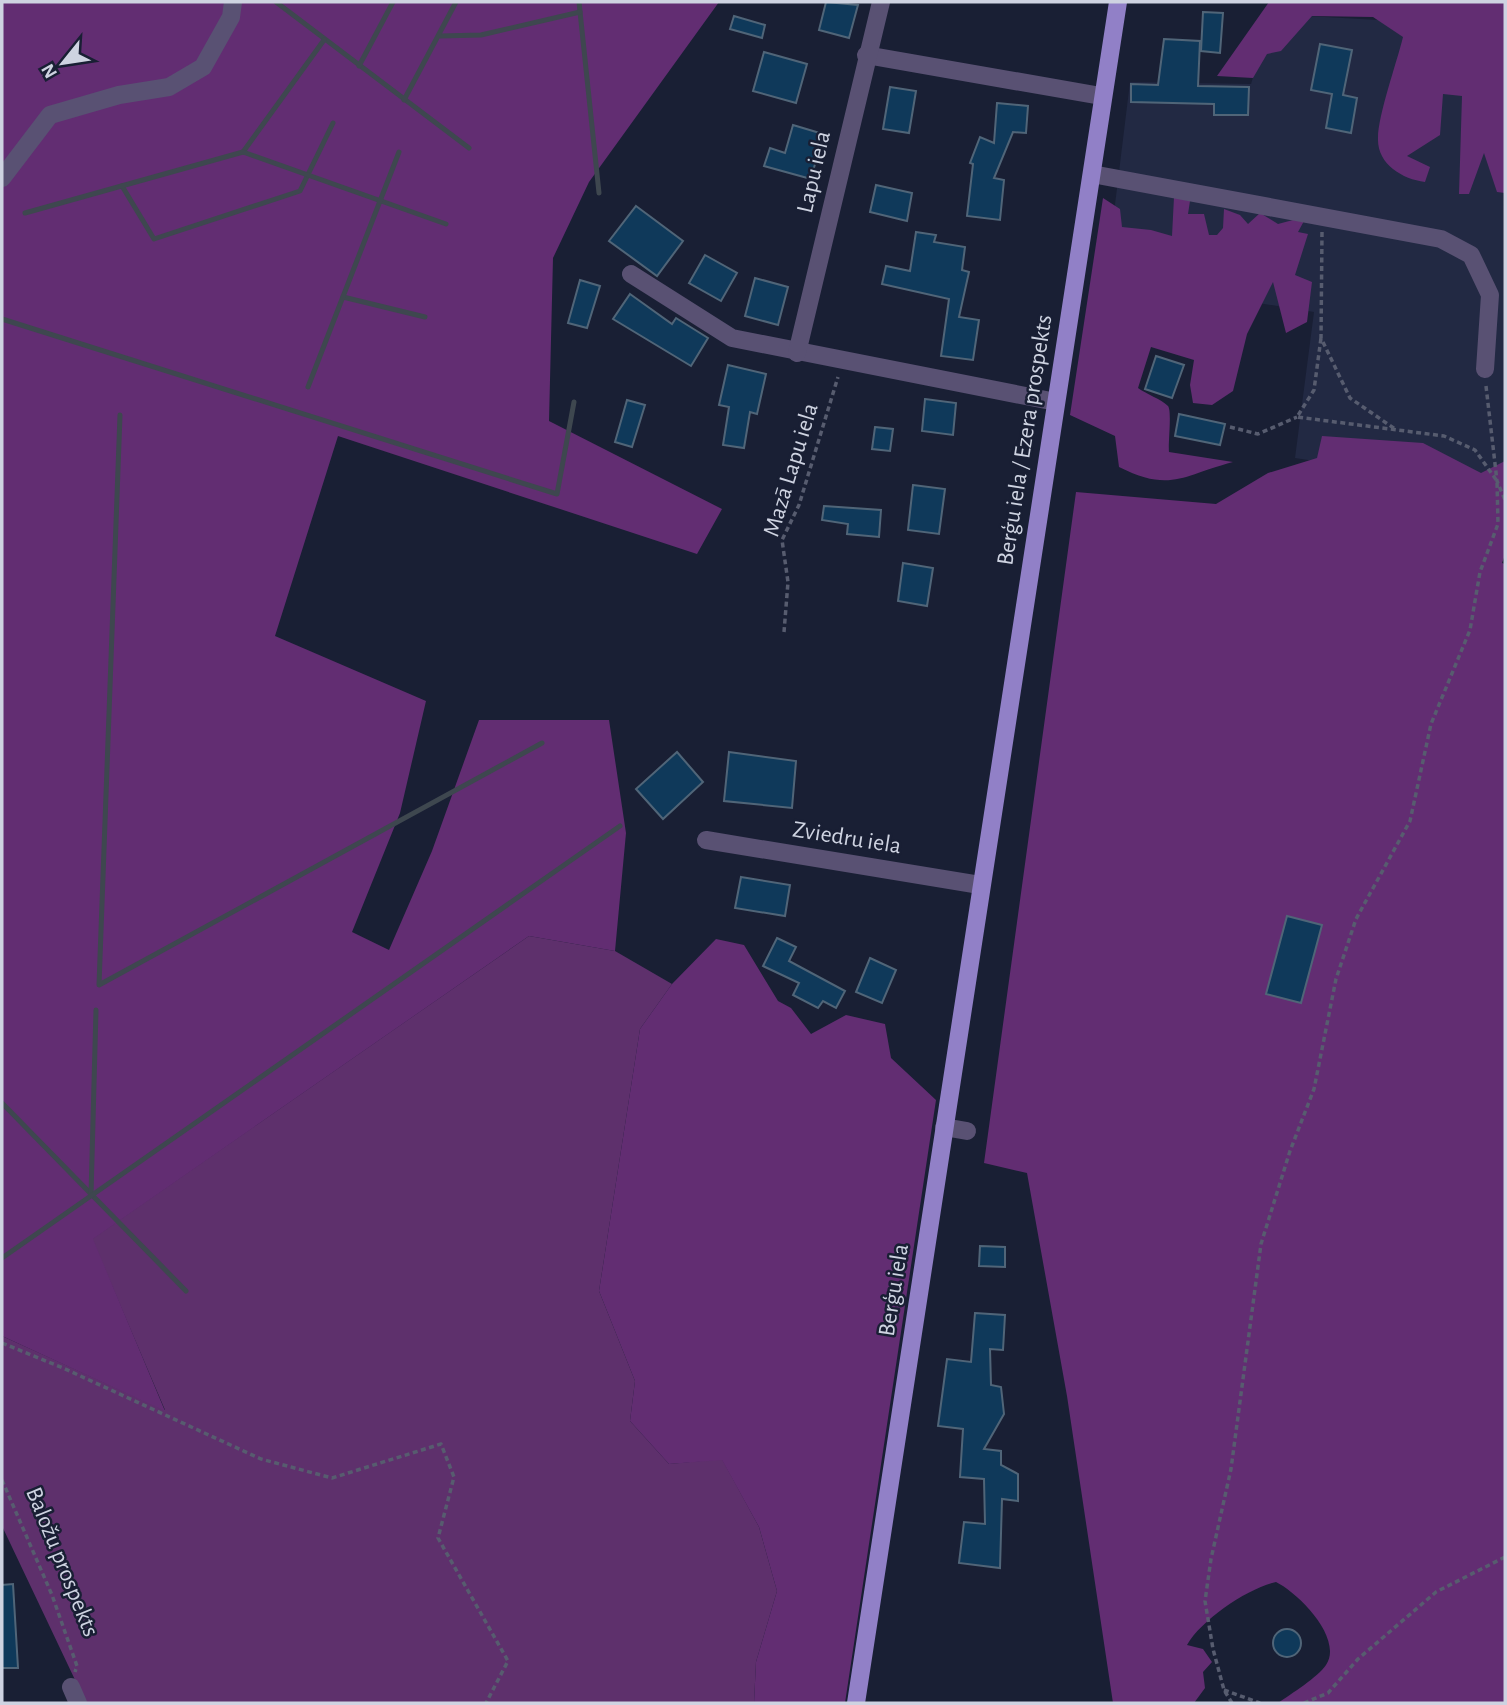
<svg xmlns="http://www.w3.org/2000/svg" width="1507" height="1705" font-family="'Alegreya Sans',sans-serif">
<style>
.built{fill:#222943}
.green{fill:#5e306c}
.forest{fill:#622d72}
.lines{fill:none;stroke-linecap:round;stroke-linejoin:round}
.stream{stroke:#3e474f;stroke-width:5}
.building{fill:#0f395a;stroke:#506578;stroke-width:2}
.path{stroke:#575c6f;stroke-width:3.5;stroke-dasharray:5 3.5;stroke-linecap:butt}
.minor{stroke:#595173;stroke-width:18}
.major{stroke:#9180c7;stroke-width:18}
.labels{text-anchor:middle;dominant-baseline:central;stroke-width:5;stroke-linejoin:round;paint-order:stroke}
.street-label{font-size:24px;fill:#ced3e1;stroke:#191f34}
</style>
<rect width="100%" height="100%" fill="#191f34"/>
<path class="built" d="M1272 14 1502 27 1505 490 1295 458 1314 312 1106 278 1130 82 1251 84Z"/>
<path class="green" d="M529 936 615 951 672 984 640 1029 599 1291 635 1381 630 1421 669 1464 722 1459 759 1527 777 1591 756 1662 754 1703H86L2 1526V1336L165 1410 92 1239Z"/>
<g class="forest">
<path d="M2 2H719L589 182 553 258 549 421 722 509 697 554 338 436 275 636 426 701 400 813 352 932 389 950 432 851 479 720H609L626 833 615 951 529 936 93 1239 165 1411 2 1336Z"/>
<path d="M1269 2H1505V193L1497 192 1484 153 1469 194H1459L1462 96 1443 94 1440 135 1407 156 1430 167 1425 182C1402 179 1377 164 1378 138 1378 115 1397 62 1403 37L1373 17 1312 16 1281 51 1267 54 1253 78 1217 76Z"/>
<path d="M1174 197 1190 201 1188 214H1204L1209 235H1217L1223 228 1224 209 1240 215 1248 224 1260 213 1278 224 1293 220 1304 221 1298 232 1308 234 1295 275 1312 282 1307 322 1286 333 1273 282 1247 334 1233 391 1212 405 1193 403 1190 385 1194 360 1151 347 1138 388C1146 394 1161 399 1168 406 1172 411 1168 443 1169 452L1233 462C1183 475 1171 493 1119 467L1115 436 1070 415 1103 198 1120 209 1122 227 1151 230 1172 236Z"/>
<path d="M1322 436 1423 443 1481 473 1505 461V555L1502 563 1505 564V1703H1278C1291 1694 1318 1677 1326 1665 1344 1638 1297 1592 1276 1582 1248 1588 1201 1620 1187 1645L1203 1649 1212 1662 1203 1672 1205 1688 1194 1703H1113L1067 1396 1027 1173 984 1163 1076 492 1216 504 1268 473 1317 458Z"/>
<path d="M716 939 744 945 778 1001 791 1008 811 1034 846 1015 885 1024 891 1058 936 1100 845 1703H754L756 1662 777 1591 759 1527 722 1460 669 1464 630 1421 635 1381 599 1291 640 1029 672 984Z"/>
</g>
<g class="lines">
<g class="stream">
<path d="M276 2 469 148"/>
<path d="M579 2 599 193"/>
<path d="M440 36 481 35 580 12"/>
<path d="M359 66 393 2"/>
<path d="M404 100 456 2"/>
<path d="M243 152 324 40"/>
<path d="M122 186 154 239 300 191 333 123"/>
<path d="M25 213 243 152 446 224"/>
<path d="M343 297 425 317"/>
<path d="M2 319 557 494 574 402"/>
<path d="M308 387 399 152"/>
<path d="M120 415 99 985 542 743"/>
<path d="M2 1103 186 1291"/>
<path d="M91 1195 96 1010"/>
<path d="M2 1258 620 826"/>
</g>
</g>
<g class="building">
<path d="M826 2 858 5 849 38 819 30Z"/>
<path d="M1203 12 1223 13 1220 53 1201 51Z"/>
<path d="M734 16 765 25 762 38 730 29Z"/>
<path d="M1164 39 1200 41 1198 86 1249 87 1248 115H1214V104L1131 102V84L1158 85Z"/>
<path d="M1320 44 1352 50 1343 95 1357 98 1351 133 1326 128 1332 94 1311 90Z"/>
<path d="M764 52 807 64 796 103 753 91Z"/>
<path d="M890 87 916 91 909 133 883 129Z"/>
<path d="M997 103 1028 106 1026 133 1013 132 994 178 1004 180 1000 220 967 216 973 164 970 163 980 137 994 143Z"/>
<path d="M793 125 823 134 811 179 764 166 770 148 785 153Z"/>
<path d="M876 185 912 193 907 221 870 212Z"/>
<path d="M636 206 683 241 657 276 609 241Z"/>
<path d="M916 232 936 235 934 242 965 247 962 270 969 272 959 317 979 320 973 360 941 356 949 299 882 284 886 266 910 271Z"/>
<path d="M705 255 737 273 721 301 689 283Z"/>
<path d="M755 278 788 287 778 325 745 316Z"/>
<path d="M580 280 600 286 587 328 568 323Z"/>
<path d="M630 294 672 324 676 318 708 338 691 366 613 319Z"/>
<path d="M1156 356 1184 365 1172 398 1145 389Z"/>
<path d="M728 365 766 374 757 414 750 412 744 448 723 445 729 407 719 405Z"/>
<path d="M925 399 956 403 953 435 922 431Z"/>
<path d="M627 400 645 405 632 447 615 442Z"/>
<path d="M1179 414 1225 424 1220 445 1175 436Z"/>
<path d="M875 427 893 429 890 451 872 449Z"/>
<path d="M913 485 945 489 939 534 908 530Z"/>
<path d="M824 506 881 510 879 537 847 534 848 524 822 520Z"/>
<path d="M903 563 933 568 927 606 898 601Z"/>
<path d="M677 752 703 782 663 819 636 789Z"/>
<path d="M729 752 796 761 792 808 724 801Z"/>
<path d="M741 877 790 885 785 916 735 908Z"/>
<path d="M1287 916 1322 925 1301 1003 1266 994Z"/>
<path d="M777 938 796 947 789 961 845 991 836 1008 823 1001 818 1008 793 995 799 983 763 966Z"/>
<path d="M870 958 896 970 882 1003 856 992Z"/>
<path d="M980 1246 1005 1247V1267L979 1266Z"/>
<path d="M975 1313 1005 1315 1003 1350 990 1349 991 1385 1001 1387 1004 1414 984 1449 1001 1451V1465L1018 1474V1501L1002 1499 1000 1568 959 1563 964 1522 985 1524 984 1479 960 1477 963 1429 938 1426 947 1359 971 1362Z"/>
<path d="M13 1584 18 1668H2V1585Z"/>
<circle cx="1287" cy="1643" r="14"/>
</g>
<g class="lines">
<g class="path">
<path d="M1322 232 1321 338 1350 398 1395 429"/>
<path d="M1486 386 1497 481 1505 500"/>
<path d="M1230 427 1258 434 1297 417"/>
<path d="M784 632 788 582 782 540 799 505 838 377"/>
<path d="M2 1343 63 1368 261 1459 332 1478 441 1444 454 1477 438 1538 508 1661 486 1703"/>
<path d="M2 1480 52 1595 77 1666 75 1672"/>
<path d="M1224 1690 1260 1703"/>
<path d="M1232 1703 1224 1690 1213 1649 1205 1601 1211 1559 1231 1469 1261 1244 1290 1151 1314 1089 1336 979 1356 919 1410 821 1431 724 1470 630 1480 572 1498 524 1497 481 1475 450 1444 436 1297 417 1314 390 1321 338"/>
<path d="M1304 1703 1328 1693 1358 1659 1436 1592 1505 1557"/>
</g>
<g class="minor">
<path d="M866 55 1101 96"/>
<path d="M1092 174 1441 239 1471 255 1490 295 1485 369"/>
<path d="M2 178 50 115 119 95 169 87 203 67 231 17 233 2"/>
<path d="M631 274 732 338 1056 402"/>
<path d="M797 353 881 2"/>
<path d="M706 840 980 885"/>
<path d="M944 1127 967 1131"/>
<path d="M71 1687 78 1703"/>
</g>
<path class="major" d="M856 1703 1118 2"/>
</g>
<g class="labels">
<g class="street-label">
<text transform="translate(814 172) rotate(-77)">Lapu iela</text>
<text transform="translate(1025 440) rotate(-81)">Berģu iela / Ezera prospekts</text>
<text transform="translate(791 470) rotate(-73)">Mazā Lapu iela</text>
<text transform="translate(847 838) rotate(9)">Zviedru iela</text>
<text transform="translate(894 1290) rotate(-81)">Berģu iela</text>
<text transform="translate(62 1562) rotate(68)">Baložu prospekts</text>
</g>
</g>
<rect width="1507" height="1705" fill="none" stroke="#ced3e1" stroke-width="7"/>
<g transform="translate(63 63) rotate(240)" stroke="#191f34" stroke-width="5" paint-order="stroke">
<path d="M0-5L12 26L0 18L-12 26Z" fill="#ced3e1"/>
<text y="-10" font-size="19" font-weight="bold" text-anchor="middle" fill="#ced3e1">N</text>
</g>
</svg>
